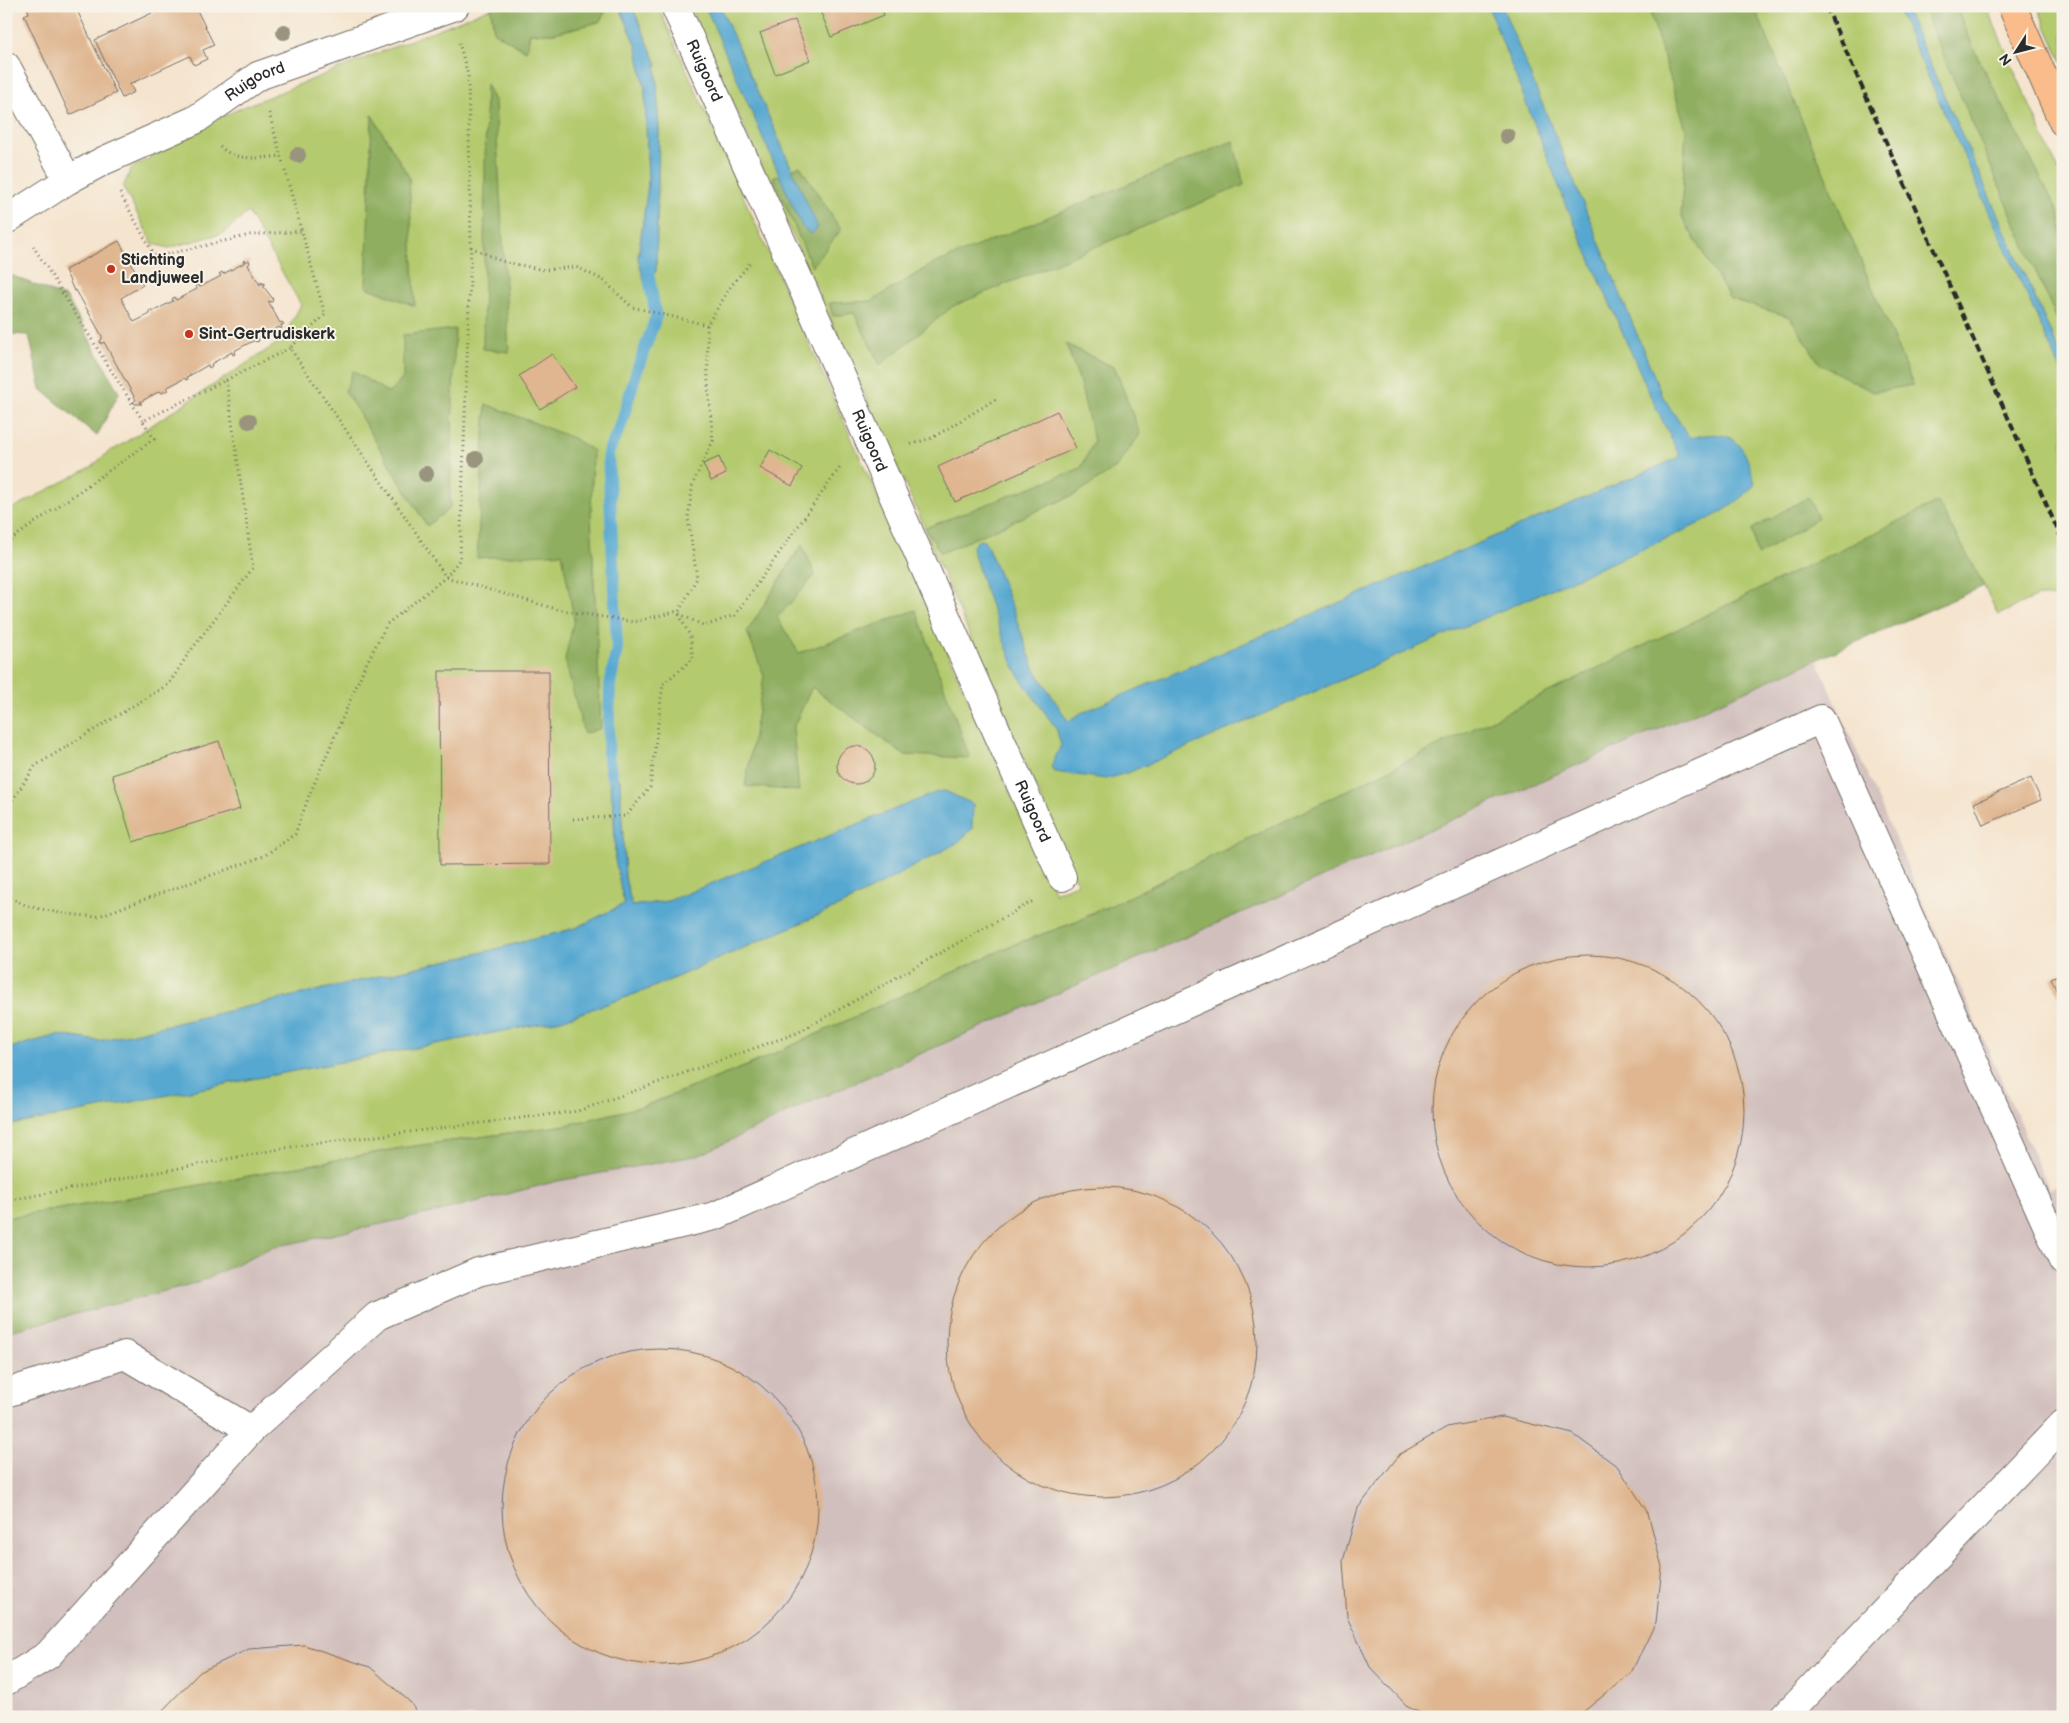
<svg xmlns="http://www.w3.org/2000/svg" width="2069" height="1723" font-family="'Balsamiq Sans',sans-serif">
<style>
.industrial{fill:#d1bfbd}
.green{fill:#b4ca6e;stroke:#707a4c}
.forest{fill:#8fae61;stroke:#5d6c46}
.water{fill:#56a8d1;stroke:#406a7e}
.lines{fill:none;stroke-linecap:round;stroke-linejoin:round}
.stream{stroke:#56a8d1;stroke-width:12}
.building{fill:#dfb690}
.minor-casing{stroke:#726c64;stroke-width:30}
.major-casing{stroke:#726c64;stroke-width:30}
.path{stroke:#726c64;stroke-width:3;stroke-dasharray:1 4;stroke-linecap:butt}
.minor{stroke:#fff;stroke-width:28}
.major{stroke:#f9bc8a;stroke-width:28}
.rail{stroke:#2b2b2b;stroke-width:4;stroke-dasharray:8 4;stroke-linecap:butt}
.tree{fill:#99947e}
.poi-dot{fill:#c8321e;stroke:#f7f3e8;stroke-width:2}
.labels{text-anchor:middle;dominant-baseline:central;stroke-width:4;stroke-linejoin:round;paint-order:stroke}
.street-label{font-size:16px;fill:#2b2b2b;stroke:#f7f3e8}
.poi-label{font-size:16px;font-weight:bold;fill:#2b2b2b;stroke:#f7f3e8;text-anchor:start}
</style>
<rect width="100%" height="100%" fill="#f7f3e8"/>
<filter id="ink" filterUnits="userSpaceOnUse"><feTurbulence type="fractalNoise" baseFrequency=".02" numOctaves="2"/><feDisplacementMap in="SourceGraphic" scale="10" xChannelSelector="R" yChannelSelector="G"/><feConvolveMatrix kernelMatrix="1 2 1 2 8 2 1 2 1" color-interpolation-filters="sRGB"/></filter>
<filter id="wash" filterUnits="userSpaceOnUse"><feTurbulence type="fractalNoise" baseFrequency=".0096" numOctaves="4" result="noise"/><feDisplacementMap in="SourceGraphic" scale="20" xChannelSelector="R" yChannelSelector="G"/><feGaussianBlur stdDeviation="1.12" result="paint"/><feColorMatrix in="noise" values="0 0 0 0 0 0 0 0 0 0 0 0 0 0 0 0 0 1.4 0 .05"/><feComposite in="paint" operator="in"/></filter>
<g filter="url(#wash)">
<rect width="100%" height="100%" fill="#f5e4ce"/>
<path class="industrial" d="M1804 621 1820 667 2049 1189 2063 1183V1717H6V1308Z"/>
<g class="green">
<path d="M609 6H619L636 44 645 89 648 185 638 258 656 271 659 132 656 62 632 6H658L1055 893 1078 883 931 546 925 528 689 6H1986L2063 181V597H2036L1998 615 1984 586 1938 503 1106 908 1097 910 1079 921 1015 944 747 1066 644 1106 567 1125 401 1148 162 1192 6 1218V1126L561 1020 649 989 842 905 957 843 668 901 632 906 625 878 620 781 604 754 614 809 615 859 624 904 576 928 488 951 99 1041 58 1035 6 1049V512L91 467 111 450 115 449 281 341 301 305 248 212 224 233 169 248 153 244 123 187 131 169 200 127 243 107 491 8 494 32 526 51 530 33H554L599 22Z"/>
<path d="M2037 6H2063V64Z"/>
</g>
<g class="forest">
<path d="M495 6H609L599 22 554 33H530L526 51 494 32 491 8Z"/>
<path d="M1648 6H1754L1913 385 1873 392 1820 364 1790 317 1730 299 1681 216 1686 129Z"/>
<path d="M1922 6H1956L1977 56 2059 213 2063 240V334Z"/>
<path d="M486 84 495 103 509 352 483 349Z"/>
<path d="M372 115 409 177 415 306 366 287Z"/>
<path d="M1233 141 1244 185 953 306 880 365 854 313 833 316 829 303 872 301 929 266Z"/>
<path d="M800 166 841 230 812 267 773 177Z"/>
<path d="M6 273 67 298 119 393 97 436 41 389 29 335 6 334Z"/>
<path d="M455 329 450 508 427 526 345 391 353 371 389 393 403 378V335Z"/>
<path d="M1066 344 1115 368 1140 434 1116 468 1076 494 941 553 925 528 1081 468 1094 441 1079 379Z"/>
<path d="M486 404 573 438 593 451 591 514 601 728 584 734 565 660 574 619 562 553 477 558Z"/>
<path d="M1808 497 1818 518 1757 556 1752 529Z"/>
<path d="M1938 502 1984 586 804 1105 700 1155 558 1181 432 1213 270 1248 199 1282 10 1331 6 1326V1218L162 1192 401 1148 567 1125 644 1106 747 1066 1015 944 1079 921 1097 910 1106 908Z"/>
<path d="M802 544 815 575 777 618 799 653 916 610 970 758 904 755 812 687 793 728 799 791 745 786 764 676 747 632Z"/>
</g>
<g class="water">
<path d="M619 6H632L656 62 659 132 656 271 645 285 638 258 648 185 645 89 636 44Z"/>
<path d="M705 6H720L818 228 810 234 802 227Z"/>
<path d="M1488 6H1502L1662 395 1687 434 1691 438C1735 426 1745 444 1755 484 1732 513 1692 526 1659 542L1130 772 1106 779 1055 772 1051 767 1061 745 1056 728 1022 681 1012 662 985 590 972 548 976 542 980 540 984 541 988 547 1012 607 1034 668 1068 721 1081 713 1680 457 1651 397 1565 202Z"/>
<path d="M1896 6H1904L2063 360V375Z"/>
<path d="M604 752 620 781 625 878 632 906 668 901 937 792 945 791 973 804 972 829 957 843 842 905 649 989 561 1020 6 1126V1049L58 1035 99 1041 488 951 576 928 624 904 615 859 614 809Z"/>
</g>
<g class="lines">
<path class="stream" d="M612 777 608 756 610 685 617 648 608 453 621 425 635 376 656 317 649 277"/>
</g>
<g id="blocks">
<g class="building">
<path d="M27 6H75L116 93 70 115 24 15 29 13Z"/>
<path d="M151 6H195L214 45 203 50 207 59 194 65 190 56 130 84 134 92 122 98 95 40 154 12Z"/>
<path d="M818 6H881L884 15 831 37Z"/>
<path d="M795 20 810 60 775 74 760 33Z"/>
<path d="M119 241 143 285 121 298 134 322 150 314 149 312 151 310 152 312 173 301 172 299 174 297 176 300 197 289 195 286 198 285 200 287 221 276 219 274 222 272 223 274 244 263 243 261 245 260 246 262 249 260 250 263 248 265 260 285V283L262 282V284L265 283V285L263 286 273 299 272 302 268 301 280 323 282 322 284 324 281 325 282 328 280 329 279 327 258 338 259 341 256 342 255 340 234 351 235 354 233 355 232 352 211 364 212 366 209 368 208 365 187 377 188 379 186 380 185 378 166 388 168 390 162 393 160 391 140 402 142 404H135L133 402 136 400 104 342 101 344 100 341 102 339V336L76 290 74 291 65 270Z"/>
<path d="M552 354 575 387 540 409 519 376Z"/>
<path d="M1057 411 1076 448 955 502 938 467Z"/>
<path d="M770 450 802 468 792 486 760 468Z"/>
<path d="M719 457 726 474 711 481 703 464Z"/>
<path d="M439 671H549L550 864 440 865Z"/>
<path d="M219 741 240 809 133 842 112 775Z"/>
<circle cx="856" cy="765" r="19"/>
<path d="M2031 778 2041 800 1983 825 1974 803Z"/>
<circle cx="1588" cy="1111" r="156"/>
<path d="M2063 973V1005L2051 978Z"/>
<circle cx="1102" cy="1342" r="155"/>
<circle cx="660" cy="1507" r="158"/>
<path d="M1502 1417 1573 1434 1618 1467 1648 1513 1662 1567 1656 1622 1631 1673 1577 1717H1428L1408 1707 1370 1667 1347 1617 1343 1561 1358 1508 1400 1454 1447 1427Z"/>
<path d="M2063 1595V1667H2062L2060 1658V1602Z"/>
<path d="M304 1645 370 1667 411 1703 419 1717H156L200 1672 249 1649Z"/>
</g>
</g>
</g>
<g filter="url(#ink)">
<use href="#blocks" fill-opacity="0" stroke="#726c64" stroke-width="1"/>
<g class="lines">
<g class="minor-casing">
<g id="minor">
<path id="s1" d="M675 6 804 291 961 651 1062 877"/>
<path d="M6 66 68 180"/>
<path id="s2" d="M6 220 68 180 103 161 195 120 258 76 455 6"/>
<path d="M6 1393 125 1355 251 1430 377 1316 478 1272 715 1216 1821 719 2063 1261"/>
<path d="M6 1681 48 1655 251 1430"/>
<path d="M1784 1717 2063 1424"/>
</g>
</g>
<g class="major-casing">
<path id="major" d="M2012 6 2063 122"/>
</g>
<g class="path">
<path d="M269 113 325 315 290 348 446 577 556 609 633 622 675 612 705 626 735 615 841 466"/>
<path d="M220 146C234 162 261 158 281 156"/>
<path d="M120 193 155 257 250 235 302 231"/>
<path d="M33 246 143 421"/>
<path d="M471 247 501 261 544 270 576 267 603 280 632 307 707 325"/>
<path d="M226 380 290 348"/>
<path d="M911 444 932 438 996 399"/>
<path d="M6 543 154 439 143 421 226 380 253 568 186 657 169 684 35 766 6 810"/>
<path d="M573 819 626 816 650 787 663 684 693 659 690 636 678 613 697 578 688 518 693 483 713 441 708 386 707 325 731 286 751 262"/>
<path d="M6 895 27 906 60 913 96 917 264 856 295 834 309 796 365 666 387 624 446 577 460 559 471 247 468 75 459 43"/>
<path d="M6 1201 296 1146 578 1111 797 1033 1035 900"/>
</g>
<use href="#minor" class="minor"/>
<use href="#major" class="major"/>
<path class="rail" d="M1826 6 2063 542"/>
</g>
<g class="tree">
<circle cx="284" cy="32" r="8"/>
<circle cx="1507" cy="136" r="8"/>
<circle cx="298" cy="155" r="8"/>
<circle cx="249" cy="421" r="8"/>
<circle cx="476" cy="459" r="8"/>
<circle cx="426" cy="474" r="8"/>
</g>
</g>
<g class="poi-dot">
<circle cx="111" cy="269" r="5"/>
<circle cx="189" cy="334" r="5"/>
</g>
<g class="labels">
<g class="street-label">
<text stroke="none"><textPath href="#s1" startOffset="71">Ruigoord</textPath></text>
<text stroke="none"><textPath href="#s2" startOffset="286">Ruigoord</textPath></text>
<text stroke="none"><textPath href="#s1" startOffset="476">Ruigoord</textPath></text>
<text stroke="none"><textPath href="#s1" startOffset="881">Ruigoord</textPath></text>
</g>
<g class="poi-label">
<text x="121" y="260">Stichting<tspan x="121" dy="18">Landjuweel</tspan></text>
<text x="199" y="334">Sint-Gertrudiskerk</text>
</g>
</g>
<rect width="2069" height="1723" fill="none" stroke="#f7f3e8" stroke-width="25"/>
<g transform="translate(2016 52) rotate(234)" stroke="#f7f3e8" stroke-width="4" paint-order="stroke">
<path d="M0-4L9 19L0 12L-9 19Z" fill="#2b2b2b"/>
<text y="-8" font-size="14" font-weight="bold" text-anchor="middle" fill="#2b2b2b">N</text>
</g>
</svg>
